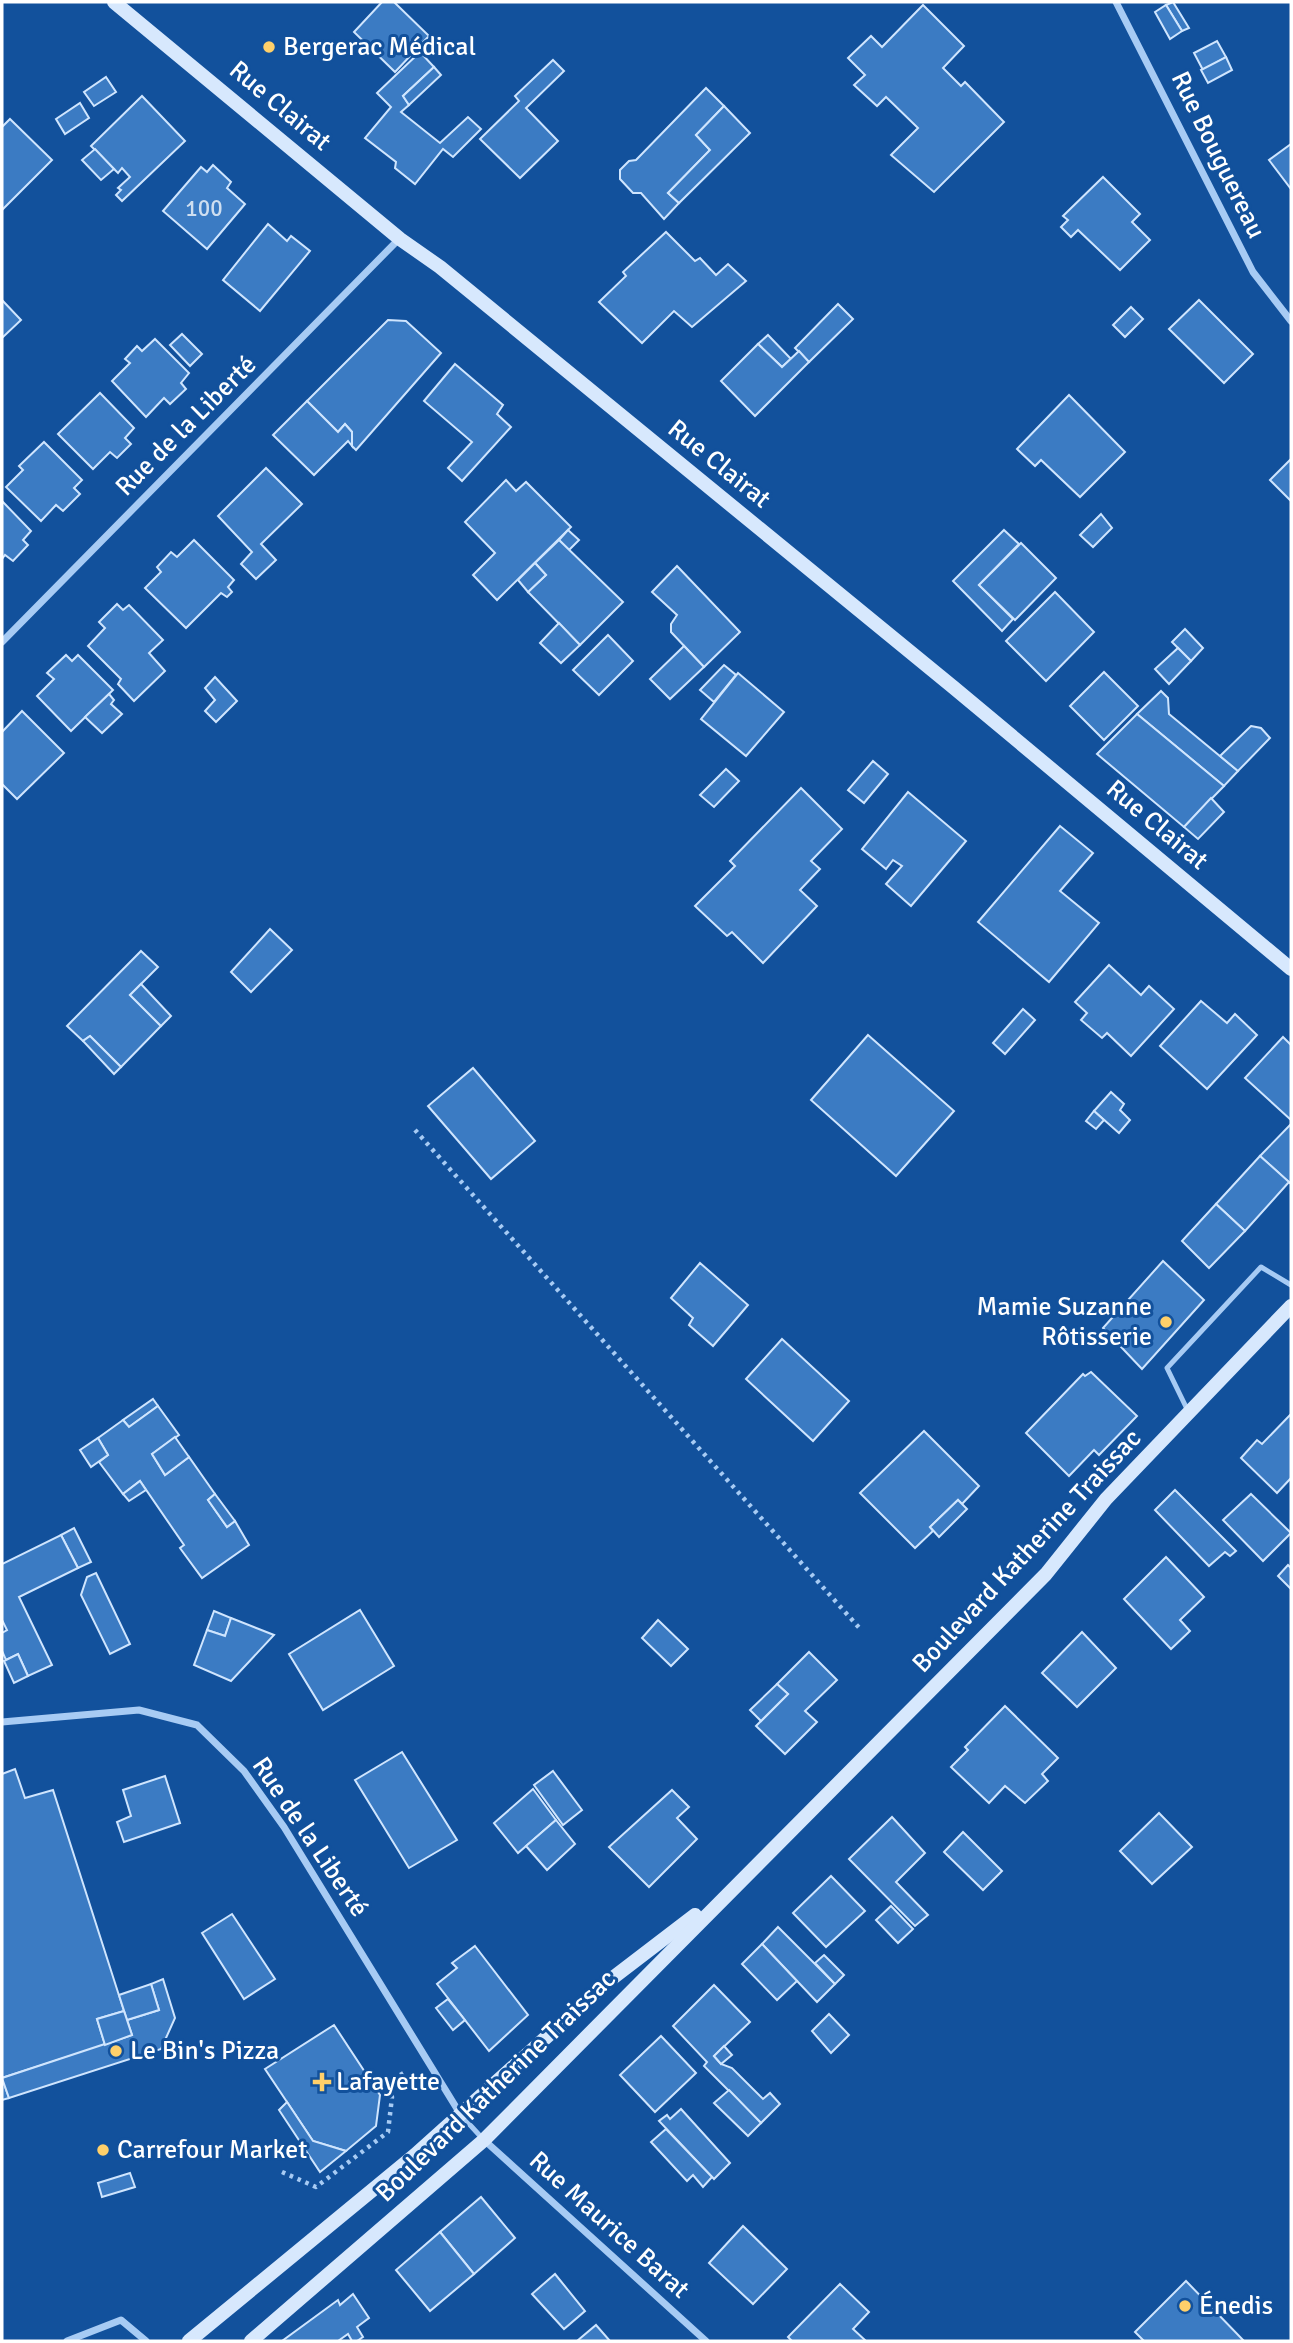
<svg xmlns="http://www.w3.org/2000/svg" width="1293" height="2343" font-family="Signika,sans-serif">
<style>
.building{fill:#3b7bc3;stroke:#cfe5fe;stroke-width:2}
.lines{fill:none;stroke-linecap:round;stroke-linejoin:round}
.path{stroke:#a7cbf4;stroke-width:4.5;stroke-dasharray:3.5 5;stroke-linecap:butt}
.lane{stroke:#a7cbf4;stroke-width:5}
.street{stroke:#a7cbf4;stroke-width:7}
.secondary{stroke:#d7e8fd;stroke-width:14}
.poi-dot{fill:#ffd06a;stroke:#12519c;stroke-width:2.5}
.labels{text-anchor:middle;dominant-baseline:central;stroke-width:6;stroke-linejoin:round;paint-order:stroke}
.number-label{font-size:23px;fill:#cedef0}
.poi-label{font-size:26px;fill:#fff;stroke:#12519c;text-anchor:start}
.street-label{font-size:26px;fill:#fff;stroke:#12519c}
</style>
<rect width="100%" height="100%" fill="#12519c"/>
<g class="building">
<path d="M382 2H394L429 36 395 72 354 32Z"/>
<path d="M1173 2 1189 28 1182 31 1166 5Z"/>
<path d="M923 5 964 46 943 68 961 86 965 82 1004 122 934 192 891 155 918 128 886 97 877 106 854 85 865 75 848 58 871 36 882 47Z"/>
<path d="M1166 5 1182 31 1170 39 1155 12Z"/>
<path d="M1217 41 1226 57 1203 70 1194 53Z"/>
<path d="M420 52 434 67 403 96 409 105 401 112 440 143 468 117 481 129 453 157 443 149 415 184 395 168 396 162 365 138 391 107 377 93Z"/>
<path d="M1226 57 1232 70 1208 83 1201 70Z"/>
<path d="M553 60 564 71 526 108 558 141 520 178 480 139 519 101 515 96Z"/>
<path d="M434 67 441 75 409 105 403 96Z"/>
<path d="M106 77 116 92 94 106 84 92Z"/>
<path d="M706 88 724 106 696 135 710 150 668 193 679 203 664 219 641 193H633L620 179V170L629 161 636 160Z"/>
<path d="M142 96 185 141 122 201 116 195 121 190 118 188 130 177 122 168 118 173 91 146Z"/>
<path d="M80 103 89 118 65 134 56 119Z"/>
<path d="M724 106 750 133 679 203 668 193 710 150 696 135Z"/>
<path d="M10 119 52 160 2 210V127Z"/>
<path d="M1291 144V189L1269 160Z"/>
<path d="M95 149 114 169 101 180 82 160Z"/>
<path d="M213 165 231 182 227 188 245 204 207 249 163 211 201 167 207 172Z"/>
<path d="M1103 177 1140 214 1132 222 1150 240 1120 270 1078 230 1071 237 1061 227 1068 220 1063 216Z"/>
<path d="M268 224 287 241 291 236 310 251 260 311 223 280Z"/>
<path d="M666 232 695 261 700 258 716 275 728 264 746 281 692 327 674 311 642 343 599 302 626 276 623 272Z"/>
<path d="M2 300 21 320 2 338Z"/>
<path d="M1199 300 1253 354 1224 383 1169 329Z"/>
<path d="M838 304 853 319 809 362 795 348Z"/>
<path d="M1131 307 1143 319 1125 337 1113 325Z"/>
<path d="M388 320 406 321 441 353 356 450 352 446V432L345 424 338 432 307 401Z"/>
<path d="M182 334 202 354 190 366 170 345Z"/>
<path d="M768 335 791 359 782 367 758 344Z"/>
<path d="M155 339 189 373 181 383 186 389 170 404 164 398 146 417 112 381 130 363 125 359 137 346 142 351Z"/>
<path d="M758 344 782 367 799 351 809 362 755 416 721 381Z"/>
<path d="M455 364 503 405 497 414 511 427 462 481 448 468 472 442 424 401Z"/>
<path d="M100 393 134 428 125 438 131 444 117 458 110 452 93 469 58 434Z"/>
<path d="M1069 395 1125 452 1080 497 1041 460 1035 466 1017 449Z"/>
<path d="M307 401 338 432 345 424 352 432V446L348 441 314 475 273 435Z"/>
<path d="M44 442 82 480 74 488 80 494 63 511 56 505 41 521 6 487 23 470 19 466Z"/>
<path d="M1291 459V501L1270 480Z"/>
<path d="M266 468 302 504 261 544 276 560 256 579 241 564 252 552 218 516Z"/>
<path d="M506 480 516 491 526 482 571 527 497 600 473 575 495 553 465 522Z"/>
<path d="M2 501 31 531 23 540 28 545 13 561 5 555 2 559Z"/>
<path d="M1101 514 1112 528 1093 547 1080 535Z"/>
<path d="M568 530 579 540 569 550 559 540Z"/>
<path d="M1004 530 1019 544 979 585 1013 619 1002 631 953 581Z"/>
<path d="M194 540 234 580 228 587 232 592 227 597 221 593 186 628 145 588 161 572 157 567 171 552 177 557Z"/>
<path d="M559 540 623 602 580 645 528 592 546 575 535 563Z"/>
<path d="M1021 543 1056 578 1015 620 979 585Z"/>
<path d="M535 563 546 575 528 592 518 580Z"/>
<path d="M677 566 740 632 704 667 671 632V624L677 615 652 592Z"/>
<path d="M1055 592 1094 632 1046 681 1006 641Z"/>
<path d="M117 604 123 610 129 605 163 640 149 653 165 671 134 701 118 684 121 679 88 646 105 628 99 622Z"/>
<path d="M559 623 580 645 561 663 540 643Z"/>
<path d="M1185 629 1203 648 1191 661 1172 642Z"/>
<path d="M608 635 633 661 599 695 573 670Z"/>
<path d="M684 646 704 667 670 699 650 679Z"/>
<path d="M1178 648 1191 661 1169 684 1155 669Z"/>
<path d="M66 655 72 661 78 655 113 690 71 731 37 696 54 679 47 673Z"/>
<path d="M724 665 736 675 714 702 700 690Z"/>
<path d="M1104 672 1138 706 1104 740 1070 706Z"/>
<path d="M738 673 784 712 746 756 701 719Z"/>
<path d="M215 677 237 701 216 722 205 711 215 700 205 688Z"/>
<path d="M1161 691 1168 698 1169 714 1238 771 1224 786 1137 714Z"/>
<path d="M109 694 114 700 111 704 122 714 102 733 85 717Z"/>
<path d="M22 711 64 753 17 799 2 784V732Z"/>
<path d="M1137 714 1224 786 1184 827 1097 754Z"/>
<path d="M1251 726 1261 728 1270 738 1238 771 1220 756Z"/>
<path d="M873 761 888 774 864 803 848 790Z"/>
<path d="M726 769 739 781 714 807 700 795Z"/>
<path d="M801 788 842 829 811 861 820 869 800 890 817 906 763 963 732 932 727 936 695 906 735 866 730 861Z"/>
<path d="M908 792 966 841 911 906 886 884 902 866 893 860 886 869 862 849Z"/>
<path d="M1211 798 1224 812 1198 839 1184 827Z"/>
<path d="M1060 826 1093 853 1060 891 1099 923 1049 982 978 922Z"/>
<path d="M270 929 292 950 251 992 231 972Z"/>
<path d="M141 951 158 967 130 995 161 1026 121 1067 90 1036 83 1041 67 1026Z"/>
<path d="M1109 965 1141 995 1149 986 1174 1009 1131 1056 1107 1033 1102 1038 1081 1020 1087 1013 1075 1002Z"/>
<path d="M141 984 171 1016 161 1026 130 995Z"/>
<path d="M1201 1001 1227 1023 1235 1014 1257 1035 1207 1089 1160 1046Z"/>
<path d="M1023 1009 1035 1020 1005 1054 993 1043Z"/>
<path d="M868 1035 954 1111 896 1176 811 1100Z"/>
<path d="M90 1036 121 1067 114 1074 83 1041Z"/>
<path d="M1283 1037 1291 1045V1120L1245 1078Z"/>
<path d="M473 1068 535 1141 491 1179 428 1106Z"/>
<path d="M1111 1092 1124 1104 1120 1110 1130 1120 1119 1133 1094 1111Z"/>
<path d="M1094 1111 1104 1120 1096 1129 1086 1121Z"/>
<path d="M1291 1124V1184L1260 1156Z"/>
<path d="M1260 1156 1289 1182 1245 1231 1216 1204Z"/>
<path d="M1216 1204 1245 1231 1209 1268 1182 1241Z"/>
<path d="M1163 1261 1204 1300 1142 1369 1103 1328Z"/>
<path d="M700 1263 748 1305 713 1346 689 1325 693 1318 671 1298Z"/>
<path d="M782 1339 849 1401 813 1441 746 1379Z"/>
<path d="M1091 1372 1137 1416 1099 1455 1094 1450 1069 1476 1026 1433 1083 1374 1085 1376Z"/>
<path d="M153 1399 158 1406 129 1427 123 1420Z"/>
<path d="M158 1406 179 1435 152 1454 165 1475 189 1457 215 1494 208 1500 227 1527 235 1521 249 1545 202 1578 180 1548 184 1545 140 1481 123 1494 99 1462 108 1455 98 1438 123 1420 129 1427Z"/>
<path d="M1291 1414V1478L1277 1493 1241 1458 1257 1440 1262 1444Z"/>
<path d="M924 1431 979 1486 962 1504 958 1500 930 1527 933 1531 915 1548 860 1493Z"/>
<path d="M175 1437 189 1457 165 1475 152 1454Z"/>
<path d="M98 1438 108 1455 91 1467 80 1450Z"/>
<path d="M140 1481 146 1490 129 1501 123 1494Z"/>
<path d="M1175 1490 1236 1551 1230 1556 1225 1552 1209 1566 1155 1510Z"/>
<path d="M215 1494 235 1521 227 1527 208 1500Z"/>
<path d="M1251 1494 1291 1533 1263 1561 1223 1520Z"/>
<path d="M958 1500 967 1509 939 1537 930 1527Z"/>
<path d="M74 1528 91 1562 78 1568 61 1535Z"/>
<path d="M61 1535 78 1568 19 1597 52 1665 28 1676 18 1654 6 1660 2 1651V1633L7 1630 2 1620V1564Z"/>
<path d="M1166 1557 1204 1597 1180 1620 1190 1631 1171 1649 1124 1599Z"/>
<path d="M1288 1565 1291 1568V1589L1278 1576Z"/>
<path d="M96 1573 130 1644 110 1654 81 1595 87 1577Z"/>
<path d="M360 1610 394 1666 323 1710 289 1654Z"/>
<path d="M214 1611 231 1618 225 1636 207 1630Z"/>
<path d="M231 1618 274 1635 231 1681 194 1665 207 1630 225 1636Z"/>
<path d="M658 1620 688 1649 671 1666 642 1638Z"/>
<path d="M1082 1632 1116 1668 1077 1707 1042 1673Z"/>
<path d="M809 1652 837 1680 805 1711 817 1722 785 1754 756 1726 788 1694 777 1684Z"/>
<path d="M18 1654 28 1676 14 1683 4 1661Z"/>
<path d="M777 1684 788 1694 761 1721 750 1710Z"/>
<path d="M1005 1706 1058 1758 1042 1774 1048 1781 1025 1803 1005 1786 989 1803 951 1767 968 1750 965 1747Z"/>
<path d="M402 1752 457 1840 409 1868 355 1780Z"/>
<path d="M15 1769 25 1798 53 1790 124 2011 97 2019 105 2045 2 2078 9 2098 2 2100V1774Z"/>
<path d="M553 1771 582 1810 563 1825 534 1785Z"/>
<path d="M165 1776 180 1823 124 1842 117 1822 131 1816 123 1790Z"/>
<path d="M533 1789 556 1820 518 1853 494 1823Z"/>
<path d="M672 1790 689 1807 677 1818 697 1839 649 1887 609 1847Z"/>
<path d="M1159 1813 1192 1847 1152 1884 1120 1851Z"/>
<path d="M892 1817 925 1853 896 1882 928 1915 915 1926 849 1859Z"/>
<path d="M556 1820 575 1844 547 1870 526 1846Z"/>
<path d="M963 1832 1002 1871 983 1890 944 1852Z"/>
<path d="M831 1876 865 1911 826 1947 793 1913Z"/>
<path d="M891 1906 913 1929 898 1943 876 1920Z"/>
<path d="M232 1914 275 1979 244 1999 202 1933Z"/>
<path d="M778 1927 835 1984 817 2002 762 1944Z"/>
<path d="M762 1944 797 1981 777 2000 742 1964Z"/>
<path d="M475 1946 528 2015 489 2051 437 1984 457 1968 452 1963Z"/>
<path d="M824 1955 844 1975 835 1984 815 1963Z"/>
<path d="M163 1979 175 2018 161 2049 9 2098 2 2078 132 2035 127 2020 159 2010 151 1984Z"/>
<path d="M151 1984 159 2010 127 2020 119 1995Z"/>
<path d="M714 1985 750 2022 714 2056 721 2064 732 2068 763 2099 770 2093 780 2104 761 2123 704 2066 707 2062 673 2026Z"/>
<path d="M448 1999 465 2020 453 2030 436 2008Z"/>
<path d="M124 2011 132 2035 105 2045 97 2019Z"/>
<path d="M829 2014 849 2035 831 2053 812 2031Z"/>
<path d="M334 2025 380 2095 376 2126 346 2151 313 2141 265 2069Z"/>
<path d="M661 2036 696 2073 655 2112 620 2075Z"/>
<path d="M724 2046 732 2055 721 2064 714 2056Z"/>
<path d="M729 2090 761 2123 748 2136 714 2103Z"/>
<path d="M287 2102 313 2141 346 2151 320 2172 279 2110Z"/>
<path d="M681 2109 730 2163 714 2179 659 2121 667 2115 670 2119Z"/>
<path d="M666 2129 712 2177 703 2187 693 2175 687 2181 651 2142Z"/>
<path d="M130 2173 135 2187 102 2197 98 2183Z"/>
<path d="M481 2197 515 2238 474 2274 440 2232Z"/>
<path d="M743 2226 787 2269 753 2304 709 2263Z"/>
<path d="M440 2232 474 2274 430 2311 396 2270Z"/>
<path d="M555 2274 585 2311 564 2329 532 2294Z"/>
<path d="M1186 2281 1244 2341H1144L1135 2332Z"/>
<path d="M840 2284 869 2312 853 2329 866 2341H792L788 2337Z"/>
<path d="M353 2294 369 2318 357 2327 363 2337 357 2341H352L348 2334 338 2341H282L338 2300 340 2305Z"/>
<path d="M596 2325 610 2341H577Z"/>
</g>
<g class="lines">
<g class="path">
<path d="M415 1130 862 1631"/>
<path d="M282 2172 316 2187 388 2132 392 2097 385 2084 407 2071"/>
</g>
<g class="lane">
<path d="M1188 1411 1167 1368 1261 1267 1291 1285"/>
<path d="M460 2114 482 2138"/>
</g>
<g class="street">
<path d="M1116 2 1253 272 1291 321"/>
<path d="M2 642 399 239"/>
<path d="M2 1722 139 1710 197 1725 244 1771 284 1827 459 2112"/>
<path d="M484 2140 706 2341"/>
<path d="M67 2341 121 2320 146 2341"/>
</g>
<g class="secondary">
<path d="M114 2 400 239 440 267 953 687 1291 969"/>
<path d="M189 2341 415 2155 610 1980 695 1915"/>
<path d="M251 2341 484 2140 1046 1574 1106 1499 1291 1306"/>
</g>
</g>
<g class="poi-dot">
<circle cx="269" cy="47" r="7"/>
<circle cx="1166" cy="1322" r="7"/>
<circle cx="116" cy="2051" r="7"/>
<path d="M318.5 2071.5h7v7h7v7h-7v7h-7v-7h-7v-7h7z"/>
<circle cx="103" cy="2150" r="7"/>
<circle cx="1185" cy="2306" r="7"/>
</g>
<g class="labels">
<g class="number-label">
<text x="204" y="208">100</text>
</g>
<g class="poi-label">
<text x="283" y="47">Bergerac Médical</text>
<text x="1152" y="1307" text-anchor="end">Mamie Suzanne<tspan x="1152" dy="30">Rôtisserie</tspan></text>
<text x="130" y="2051">Le Bin's Pizza</text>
<text x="336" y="2082">Lafayette</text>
<text x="117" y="2150">Carrefour Market</text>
<text x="1199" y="2306">Énedis</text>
</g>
<g class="street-label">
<text transform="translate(280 106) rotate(40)">Rue Clairat</text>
<text transform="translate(1218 155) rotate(64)">Rue Bouguereau</text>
<text transform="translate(186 426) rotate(-45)">Rue de la Liberté</text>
<text transform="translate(719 464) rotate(39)">Rue Clairat</text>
<text transform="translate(1157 825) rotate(40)">Rue Clairat</text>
<text transform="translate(1027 1551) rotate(-47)">Boulevard Katherine Traissac</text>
<text transform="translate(310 1837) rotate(56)">Rue de la Liberté</text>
<text transform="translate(496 2086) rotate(-44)">Boulevard Katherine Traissac</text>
<text transform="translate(609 2225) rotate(42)">Rue Maurice Barat</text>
</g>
</g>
<rect width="1293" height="2343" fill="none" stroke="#ffffff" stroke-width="7"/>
</svg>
